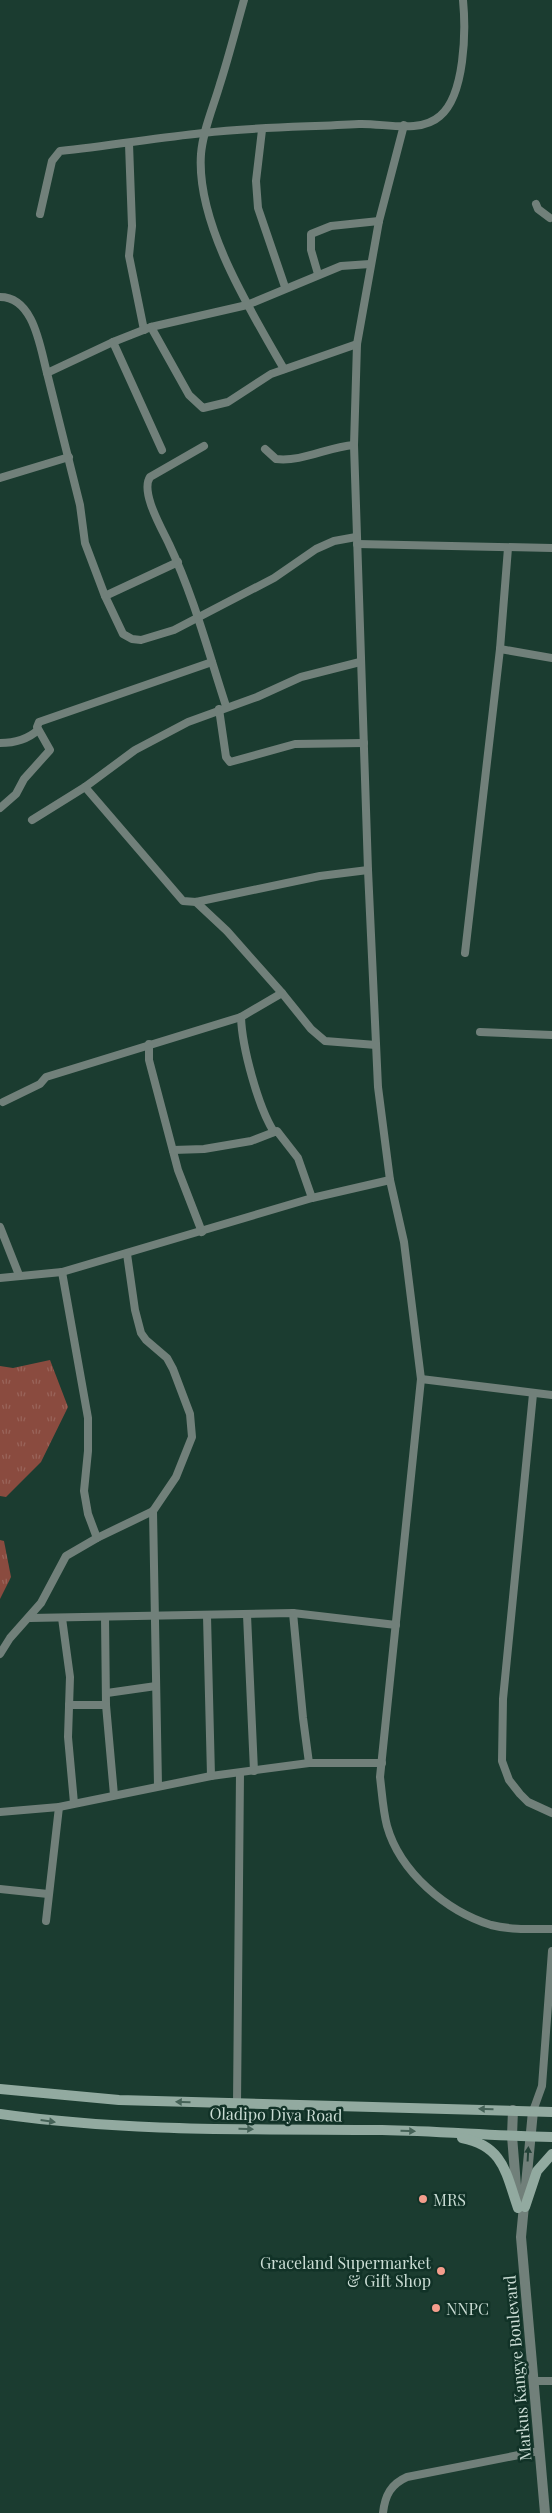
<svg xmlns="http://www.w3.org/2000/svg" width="552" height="2513" font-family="'Playfair Display',serif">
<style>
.grass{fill:url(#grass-tufts)}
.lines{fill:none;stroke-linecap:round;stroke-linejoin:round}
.minor{stroke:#71807a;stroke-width:8}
.tertiary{stroke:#71807a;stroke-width:10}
.secondary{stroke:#92aaa0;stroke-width:10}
.oneway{fill:#456257}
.oneway2{fill:#244238}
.poi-dot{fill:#f49d8c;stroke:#113227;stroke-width:2}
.labels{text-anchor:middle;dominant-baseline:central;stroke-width:5;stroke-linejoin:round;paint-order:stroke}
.street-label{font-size:16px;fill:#cbddd5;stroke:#113227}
.poi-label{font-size:16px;fill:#cbddd5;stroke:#113227;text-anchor:start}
</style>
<defs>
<pattern id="grass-tufts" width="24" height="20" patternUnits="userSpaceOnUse" patternTransform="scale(1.25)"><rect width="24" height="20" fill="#8a4b3f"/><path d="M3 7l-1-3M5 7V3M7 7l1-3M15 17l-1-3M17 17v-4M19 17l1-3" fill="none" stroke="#99645a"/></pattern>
</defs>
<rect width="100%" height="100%" fill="#1b3c30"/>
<g class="grass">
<path d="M50 1360 68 1407 41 1462 6 1497 0 1496V1366L13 1368Z"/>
<path d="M0 1540 4 1541 11 1577 0 1599Z"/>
</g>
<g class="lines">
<g class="minor">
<path d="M244 0C236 28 229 56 220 84 213 108 203 130 201 154 196 223 250 310 284 369"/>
<path d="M404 125 379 221 357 344 354 445 368 870 378 1087 390 1180 404 1242 421 1379 380 1777C382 1793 383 1811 387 1826 400 1872 446 1911 491 1925 511 1930 532 1929 552 1929"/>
<path d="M262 130 256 181 258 208 285 287"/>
<path d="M129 144 132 226 129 256 144 330"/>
<path d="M536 204 538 209 550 218"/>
<path d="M40 214 52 161 60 151C108 146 156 138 203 133 255 127 307 127 359 124 384 123 420 134 440 116 465 95 466 31 463 0"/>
<path d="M318 274 311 250V234L331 226 379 221"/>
<path d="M0 297C34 297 40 347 47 373L113 342 151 327 247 305 341 266 370 264"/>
<path d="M151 327 189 395 203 408 228 402 271 374 357 344"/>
<path d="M113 342 162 450"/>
<path d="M47 373 80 505 85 543 105 596 123 634 132 639 141 640 174 630 274 578 316 549 334 541 356 537"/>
<path d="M204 446 150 477C140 492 162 529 169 544 194 597 208 651 226 706"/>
<path d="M265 449 276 459C303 462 327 447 354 445"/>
<path d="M0 478 69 457"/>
<path d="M357 544 552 548"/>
<path d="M105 596 178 562"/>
<path d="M500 649 552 658"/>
<path d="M219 709 226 757 230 762 295 744 364 743"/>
<path d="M0 743C15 743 27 740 38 730"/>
<path d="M85 787 183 901 196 902 320 876 368 870"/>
<path d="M0 808 16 794 24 779 50 750 37 727 39 722 212 662"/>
<path d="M32 820 85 787 135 750 188 722 257 697 301 677 360 662"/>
<path d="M196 902 227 931 282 993"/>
<path d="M465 953 500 649 508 548"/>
<path d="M241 1017C242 1047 258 1107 274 1132"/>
<path d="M480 1032 552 1035"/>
<path d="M149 1044V1060L178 1170 202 1232"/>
<path d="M3 1102 40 1084 46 1077 241 1017 282 993 311 1029 325 1041 376 1045"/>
<path d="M173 1150 204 1149 251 1141 277 1131 298 1158 312 1198"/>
<path d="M0 1227 19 1275"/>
<path d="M62 1272 88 1418V1451L84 1491 88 1514 97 1538"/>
<path d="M0 1278 62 1272 312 1198 390 1180"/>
<path d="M421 1379 552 1395"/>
<path d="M533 1394 503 1699 502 1761 509 1780 520 1794 528 1802 552 1813"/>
<path d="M153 1511 158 1786"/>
<path d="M293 1613 303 1718 309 1763"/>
<path d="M247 1615 254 1771"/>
<path d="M207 1616 211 1776"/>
<path d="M105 1617 106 1705 114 1795"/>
<path d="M30 1618 293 1613 396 1625"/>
<path d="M62 1618 70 1677 68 1737 74 1803"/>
<path d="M0 1654 10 1638 41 1603 66 1556 97 1538 153 1511 176 1477 192 1437 190 1414 173 1369 167 1358 146 1340 141 1333 135 1310 127 1254"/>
<path d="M107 1693 156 1686"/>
<path d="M69 1705H106"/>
<path d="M0 1812 59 1807 211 1776 309 1763H382"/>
<path d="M0 1889 48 1894"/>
<path d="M46 1921 59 1807"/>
<path d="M237 2104 240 1773"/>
<path d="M533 2111 542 2086 552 1951"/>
<path d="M533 2381H552"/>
<path d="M383 2513C385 2495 391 2484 407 2477L539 2451"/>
</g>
<g class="tertiary">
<path d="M513 2110 512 2136 517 2198"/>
<path d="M533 2111 521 2237 545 2513"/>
</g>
<g class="secondary">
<path d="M0 2089 119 2100 552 2112"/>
<path d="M0 2114C126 2132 254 2129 382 2130 439 2131 495 2136 552 2137"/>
<path d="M462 2138C504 2146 506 2174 518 2208"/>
<path d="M525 2207 537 2171 552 2154"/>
</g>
</g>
<defs><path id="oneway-solid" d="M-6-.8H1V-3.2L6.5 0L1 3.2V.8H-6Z" transform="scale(1.25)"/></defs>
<g class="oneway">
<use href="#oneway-solid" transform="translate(183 2102) rotate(-178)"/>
<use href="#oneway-solid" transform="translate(486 2109) rotate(-179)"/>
<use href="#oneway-solid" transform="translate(48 2121) rotate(8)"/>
<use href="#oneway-solid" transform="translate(246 2129) rotate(2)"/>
<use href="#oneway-solid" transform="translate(408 2131) rotate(1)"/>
</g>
<use class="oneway2" href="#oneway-solid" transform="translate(528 2154) rotate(-87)"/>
<g class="poi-dot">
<circle cx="423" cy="2199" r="5"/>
<circle cx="441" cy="2271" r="5"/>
<circle cx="436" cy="2308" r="5"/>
</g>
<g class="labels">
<g class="street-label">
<text transform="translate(276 2114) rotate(1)">Oladipo Diya Road</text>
<text transform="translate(517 2368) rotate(-95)">Markus Kangye Boulevard</text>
</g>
<g class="poi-label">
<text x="433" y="2199">MRS</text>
<text x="431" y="2262" text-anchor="end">Graceland Supermarket<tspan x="431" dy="18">&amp; Gift Shop</tspan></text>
<text x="446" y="2308">NNPC</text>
</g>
</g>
</svg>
